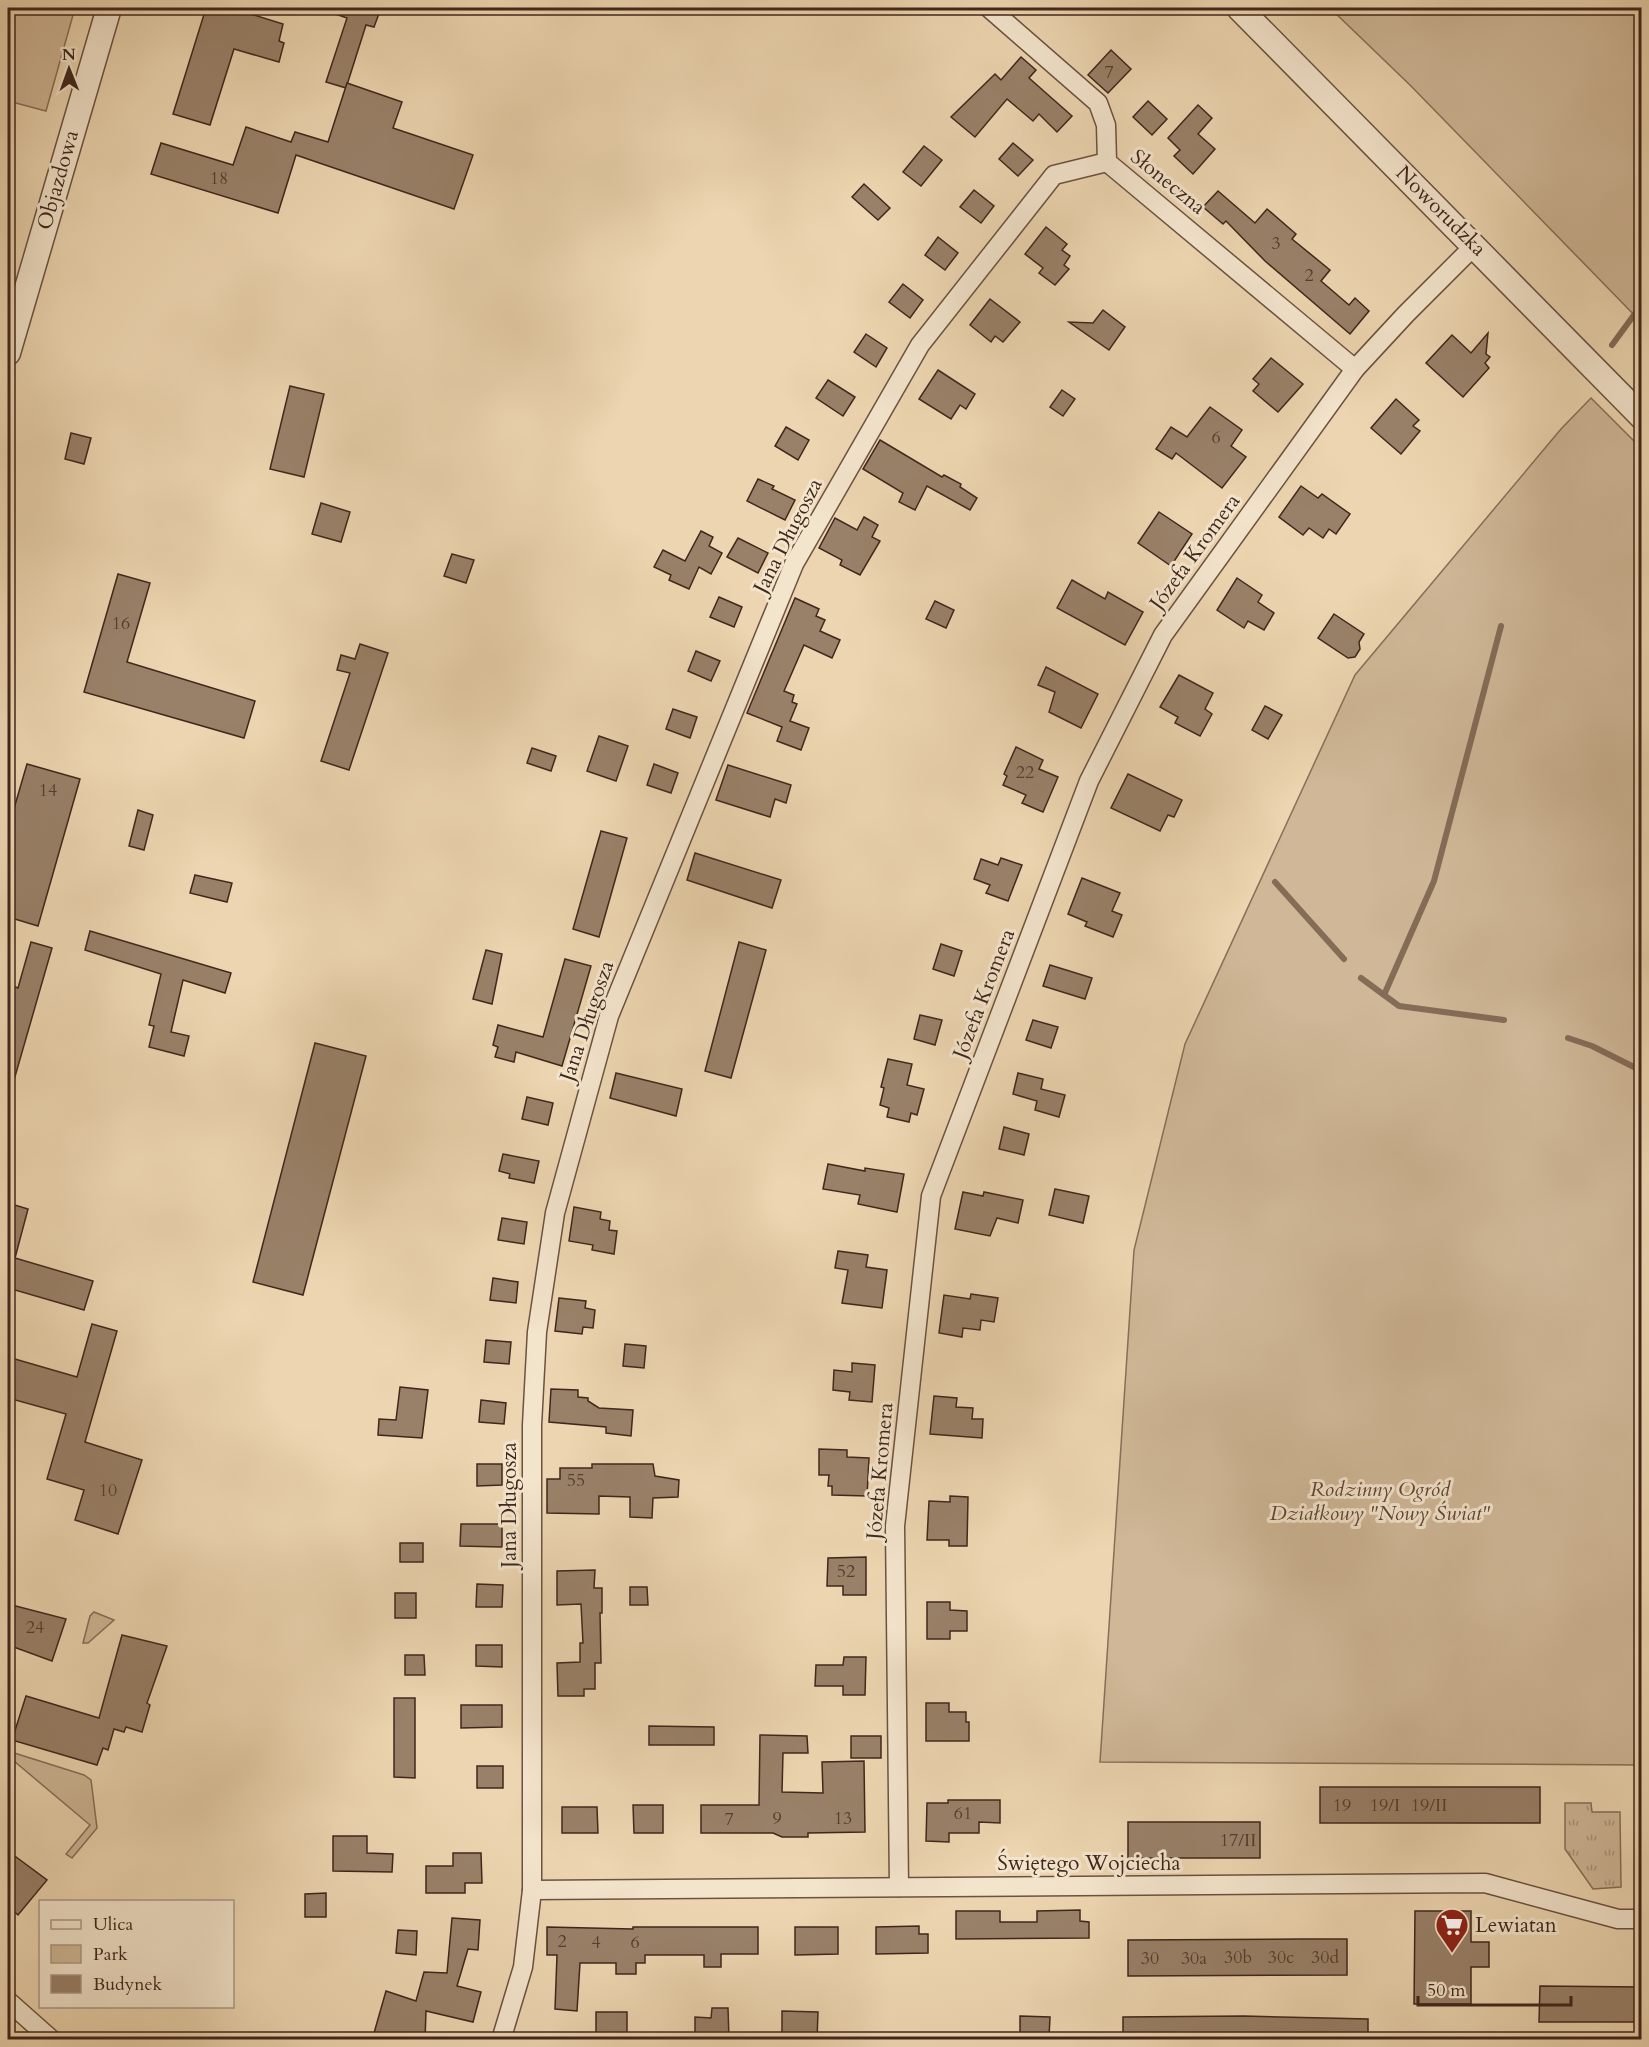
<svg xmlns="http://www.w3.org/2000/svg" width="1649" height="2047" font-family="Cardo,serif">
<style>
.green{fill:#cfb797;stroke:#886f5a;stroke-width:1.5}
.park{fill:url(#park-tufts);stroke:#886f5a;stroke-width:1.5}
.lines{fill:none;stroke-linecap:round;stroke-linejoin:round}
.stream{stroke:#846c57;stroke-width:6}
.building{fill:#998169;stroke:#40271c;stroke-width:1.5}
.minor-casing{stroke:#6b5241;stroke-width:21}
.tertiary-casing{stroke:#6b5241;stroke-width:27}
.minor{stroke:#f3e4cc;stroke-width:18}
.tertiary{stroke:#f3e4cc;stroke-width:24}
.labels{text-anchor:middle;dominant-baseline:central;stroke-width:6;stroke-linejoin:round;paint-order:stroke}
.number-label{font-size:18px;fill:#563e2f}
.street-label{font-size:21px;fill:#40271c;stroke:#f3e4cc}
.park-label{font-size:21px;font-style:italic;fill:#5d4435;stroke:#f3e4cc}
.poi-label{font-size:21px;fill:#40271c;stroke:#f3e4cc;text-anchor:start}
</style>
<defs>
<pattern id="park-tufts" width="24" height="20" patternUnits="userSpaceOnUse" patternTransform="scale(1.5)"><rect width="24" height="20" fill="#cfb797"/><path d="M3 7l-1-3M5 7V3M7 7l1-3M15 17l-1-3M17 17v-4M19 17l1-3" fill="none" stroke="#a9957a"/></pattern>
</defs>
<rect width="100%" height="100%" fill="#ecd5b0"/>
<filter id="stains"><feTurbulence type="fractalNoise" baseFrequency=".00333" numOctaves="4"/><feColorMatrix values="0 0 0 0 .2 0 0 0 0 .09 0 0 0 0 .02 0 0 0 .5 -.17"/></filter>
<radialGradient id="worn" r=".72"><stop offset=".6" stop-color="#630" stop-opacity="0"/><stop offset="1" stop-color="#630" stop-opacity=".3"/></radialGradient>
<g class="green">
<path d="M8 8H75L46 111 8 101Z"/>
<path d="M1330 8H1641V322L1410 85Z"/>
<path d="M1591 398 1642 449 1641 1765 1100 1762 1134 1250 1185 1044 1355 675 1561 429Z"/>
<path d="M94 1612 114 1620 88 1643H83L90 1616Z"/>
<path d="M8 1751 84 1775 91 1780 97 1828 72 1858 66 1854 90 1825 8 1756Z"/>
</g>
<path class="park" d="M1565 1803H1591L1592 1812H1620L1621 1887 1593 1889 1565 1849Z"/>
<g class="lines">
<g class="stream">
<path d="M1612 345 1642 304"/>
<path d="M1275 882 1344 959"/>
<path d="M1361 978 1399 1006 1504 1020"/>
<path d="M1384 995 1434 881 1501 626"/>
<path d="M1568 1038 1592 1046 1642 1071"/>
</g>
</g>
<g class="building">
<path d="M206 8H231L283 24 279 41 284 43 279 62 234 49 210 125 173 114Z"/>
<path d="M324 8H381L374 27 366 25 346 88 326 82 347 18 324 10Z"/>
<path d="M1111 50 1131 69 1108 93 1088 75Z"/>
<path d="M1021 57 1036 70 1029 78 1072 116 1057 132 1039 114 1033 121 1007 99 975 137 951 117 995 74 1001 80Z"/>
<path d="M347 83 402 102 393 128 473 155 454 209 296 155 278 213 151 174 161 143 233 165 246 127 291 142 295 132 328 142Z"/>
<path d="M1148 101 1167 119 1152 135 1133 117Z"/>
<path d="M1198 105 1212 118 1198 134 1215 149 1193 174 1174 156 1180 150 1168 138Z"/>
<path d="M1013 143 1033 160 1018 176 999 159Z"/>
<path d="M924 146 942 160 921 186 903 172Z"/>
<path d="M864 184 890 208 878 220 852 197Z"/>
<path d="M974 190 994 206 981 223 960 207Z"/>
<path d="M1218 191 1255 223 1267 209 1296 234 1292 239 1330 270 1321 281 1349 305 1355 298 1369 311 1350 334 1265 261 1226 221 1223 224 1203 207Z"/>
<path d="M1046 227 1067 244 1062 250 1070 256 1064 265 1069 269 1055 285 1039 273 1043 268 1025 254Z"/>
<path d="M938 237 958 253 945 270 925 255Z"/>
<path d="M903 284 923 300 910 318 889 302Z"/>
<path d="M990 299 1020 322 1003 342 995 336 991 342 970 325Z"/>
<path d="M1103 310 1125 327 1109 350 1069 322 1093 323Z"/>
<path d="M1488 333 1486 354 1490 357 1485 363 1489 368 1463 397 1426 363 1452 335 1471 353Z"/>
<path d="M866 334 887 348 876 367 854 352Z"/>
<path d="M1271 358 1303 384 1278 412 1253 391 1259 384 1253 379Z"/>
<path d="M938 370 975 394 966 409 960 405 951 419 919 399Z"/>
<path d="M828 380 855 397 843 416 816 398Z"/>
<path d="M290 386 324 394 304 477 270 469Z"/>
<path d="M1062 390 1075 399 1063 416 1050 407Z"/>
<path d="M1396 399 1419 420 1413 426 1420 431 1401 454 1371 428Z"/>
<path d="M1210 407 1242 430 1231 446 1246 457 1222 488 1176 453 1172 459 1156 449 1171 427 1187 437Z"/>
<path d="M786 427 809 440 798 460 775 446Z"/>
<path d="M71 433 91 438 84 464 65 459Z"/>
<path d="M880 440 942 477 944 475 961 484 960 487 977 498 970 510 927 486 915 510 899 502 903 493 863 469Z"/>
<path d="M758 479 774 486 772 489 795 500 785 520 747 501Z"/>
<path d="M1301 486 1318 498 1322 494 1350 514 1336 534 1329 529 1323 538 1309 528 1303 535 1279 517Z"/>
<path d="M321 503 350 512 341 542 312 534Z"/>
<path d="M1159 512 1192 534 1171 566 1138 543Z"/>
<path d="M864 517 878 525 872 537 880 541 860 575 840 565 842 560 819 548 835 518 857 530Z"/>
<path d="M701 531 713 537 709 546 722 553 711 574 699 567 689 589 669 580 671 575 654 567 663 550 685 561Z"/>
<path d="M738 538 768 553 758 573 727 557Z"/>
<path d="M452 554 474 560 466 583 444 576Z"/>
<path d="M118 574 150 583 127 662 255 701 244 738 84 692Z"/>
<path d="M1237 578 1262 595 1258 602 1274 613 1264 630 1248 621 1244 628 1217 610Z"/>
<path d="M1072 580 1105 599 1108 592 1143 612 1125 645 1057 608Z"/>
<path d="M719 597 742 607 734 627 710 617Z"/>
<path d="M795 598 819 609 816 616 825 620 820 631 840 640 832 658 804 645 784 691 794 695 792 702 797 704 790 721 809 728 801 750 777 741 782 727 747 713Z"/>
<path d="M935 601 954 610 946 628 926 619Z"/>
<path d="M1334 614 1364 634 1359 642 1360 649 1355 657 1348 658 1318 638Z"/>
<path d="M360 644 388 653 349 770 321 761 350 673 337 670 341 655 355 659Z"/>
<path d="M696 651 720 661 711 681 688 671Z"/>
<path d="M1046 667 1098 694 1081 728 1049 712 1055 692 1038 685Z"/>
<path d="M1179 675 1213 693 1205 709 1212 714 1200 736 1175 723 1178 717 1160 707Z"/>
<path d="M1265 706 1282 715 1268 739 1252 730Z"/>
<path d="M673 709 697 717 690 738 666 729Z"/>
<path d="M599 736 628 746 616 781 587 771Z"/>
<path d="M1016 747 1043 760 1039 769 1058 777 1043 812 1022 803 1026 795 1003 785 1007 776 1004 774Z"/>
<path d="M532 748 556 756 551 771 527 763Z"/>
<path d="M27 764 80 779 38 926 8 917V829Z"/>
<path d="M654 764 678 773 671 793 647 785Z"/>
<path d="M728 765 791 785 786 803 775 799 770 817 716 800Z"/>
<path d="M1128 774 1182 800 1174 817 1168 815 1160 831 1111 808Z"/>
<path d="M138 810 153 815 144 850 129 846Z"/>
<path d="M601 831 627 838 599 937 573 929Z"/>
<path d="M695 853 781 880 772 908 687 880Z"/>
<path d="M1001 858 1022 865 1008 901 986 893 990 885 974 879 981 859 998 865Z"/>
<path d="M195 875 232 883 227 902 190 893Z"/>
<path d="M1082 878 1120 893 1112 911 1122 915 1113 937 1085 926 1087 922 1068 914Z"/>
<path d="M90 931 231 973 225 993 183 980 171 1032 189 1036 184 1056 149 1047 154 1026 149 1025 161 974 85 950Z"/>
<path d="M31 942 52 948 12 1087H8V984L18 988Z"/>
<path d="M739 942 766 950 731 1078 705 1071Z"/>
<path d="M941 944 962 951 954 976 933 969Z"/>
<path d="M486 950 502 954 492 1004 473 999Z"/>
<path d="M565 959 591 966 562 1066 516 1052 514 1062 495 1057 498 1047 493 1045 498 1025 543 1037Z"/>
<path d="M1050 965 1092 978 1085 999 1043 986Z"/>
<path d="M920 1015 942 1020 935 1045 914 1039Z"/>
<path d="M1033 1020 1058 1027 1051 1048 1026 1040Z"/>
<path d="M315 1043 366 1056 303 1295 253 1282Z"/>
<path d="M888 1059 912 1064 907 1085 924 1089 917 1115 911 1113 909 1122 887 1117 889 1108 880 1105 884 1088 881 1087Z"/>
<path d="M616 1073 682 1089 676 1116 610 1098Z"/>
<path d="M1018 1073 1043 1079 1041 1089 1065 1095 1059 1117 1035 1110 1037 1101 1013 1094Z"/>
<path d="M527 1097 553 1103 548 1125 522 1119Z"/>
<path d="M1004 1127 1029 1134 1024 1155 999 1149Z"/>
<path d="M503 1154 539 1161 534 1183 509 1178 510 1174 499 1171Z"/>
<path d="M828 1164 865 1171V1168L904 1174 897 1212 858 1204 860 1195 823 1189Z"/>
<path d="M1055 1189 1089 1196 1083 1223 1049 1215Z"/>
<path d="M963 1192 983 1196 984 1192 1023 1200 1018 1223 997 1218 990 1236 955 1229Z"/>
<path d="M8 1203 28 1209 15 1258 93 1281 84 1310 8 1288Z"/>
<path d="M574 1207 601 1212 600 1219 610 1221 609 1230 617 1231 614 1254 592 1250 593 1245 569 1241Z"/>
<path d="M502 1218 527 1222 524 1244 498 1240Z"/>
<path d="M838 1251 868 1255 866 1267 887 1270 882 1308 842 1303 848 1270 835 1268Z"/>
<path d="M493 1278 518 1282 516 1303 490 1300Z"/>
<path d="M971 1294 998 1298 994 1322 981 1320 980 1330 963 1328 962 1337 939 1333 944 1295 970 1299Z"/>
<path d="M559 1298 586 1301 585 1308 595 1310 593 1328 583 1327 582 1334 555 1331Z"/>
<path d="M92 1324 117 1331 85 1442 142 1460 118 1534 75 1520 84 1490 47 1479 66 1414 8 1398V1357L77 1377Z"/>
<path d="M486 1340 511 1342 509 1364 484 1362Z"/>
<path d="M625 1344 646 1346 644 1368 623 1366Z"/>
<path d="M852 1363 875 1365 872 1402 849 1400 850 1392 833 1390 834 1370 852 1372Z"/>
<path d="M400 1387 428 1390 422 1438 378 1435 379 1419 396 1420Z"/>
<path d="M551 1389 578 1390V1397L588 1398V1401L599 1408 633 1410 631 1436 606 1433V1427L549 1422Z"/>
<path d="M934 1396 957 1398 956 1407 973 1408 972 1419H983L982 1438 930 1434Z"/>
<path d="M481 1400 506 1403 504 1424 479 1422Z"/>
<path d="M819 1449 847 1450V1457L869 1458 867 1496 832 1495V1486H828L829 1475H819Z"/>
<path d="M477 1464H502V1485L477 1486Z"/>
<path d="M592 1464H653L655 1476 679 1480 678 1497 653 1498 652 1518 630 1517V1497L599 1496V1514L547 1513V1479H560V1468H592Z"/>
<path d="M950 1496 968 1497 967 1546H949V1540H927L929 1501 950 1502Z"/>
<path d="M461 1524H502V1547L460 1546Z"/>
<rect x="400" y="1543" width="23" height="19"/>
<path d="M866 1557V1595H843V1586H827L828 1558Z"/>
<path d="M595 1570 594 1588H602V1613H600L601 1663H595V1689H584V1696H558L557 1663 580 1662V1643H583L581 1604 557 1605V1571Z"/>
<path d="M477 1584 503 1585 502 1607H476Z"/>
<path d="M630 1587H647L648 1605H630Z"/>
<rect x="395" y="1593" width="21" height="25"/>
<path d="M927 1602H950V1610L967 1611V1631H950V1639H927Z"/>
<path d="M8 1604 66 1619 52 1661 8 1645Z"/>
<path d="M122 1635 167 1646 147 1703 150 1705 142 1732 126 1727 124 1732 114 1729 108 1750 103 1748 97 1765 12 1740 26 1696 99 1718Z"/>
<path d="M476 1645H502V1667L476 1666Z"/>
<path d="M405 1655H424L425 1675H405Z"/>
<path d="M844 1657H866L865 1695H843V1686H815L816 1665H843Z"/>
<path d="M394 1698H415V1778L394 1777Z"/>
<path d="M926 1703H949V1712H966V1722H969V1741H926Z"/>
<path d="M461 1705H502V1727L461 1728Z"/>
<path d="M649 1726 714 1727V1745H649Z"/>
<path d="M760 1735 807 1736 808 1753H783L782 1792 823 1793 822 1762 864 1761 865 1832 808 1833V1837H782L773 1833H701V1805H759Z"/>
<rect x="851" y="1736" width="30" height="22"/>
<rect x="477" y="1766" width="26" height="22"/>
<rect x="1320" y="1787" width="220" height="36"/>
<path d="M948 1800H1000V1823L979 1822V1833H949V1842L926 1841 927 1803H948Z"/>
<path d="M633 1805H663V1833H634Z"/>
<path d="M562 1807H597L598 1833H562Z"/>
<rect x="1128" y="1822" width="132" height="36"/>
<path d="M333 1836H367V1853L393 1854 392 1872 333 1871Z"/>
<path d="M8 1851 47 1880 18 1915 8 1906Z"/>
<path d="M453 1853H481L482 1883H465V1893H426V1866H453Z"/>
<path d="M326 1893V1917H305V1894Z"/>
<path d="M1080 1910V1921L1089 1922V1938L956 1939V1911H1000V1922H1037V1911Z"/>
<path d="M1415 1911H1471V1942H1489V1967H1471V2004H1414Z"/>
<path d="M452 1918 480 1920 478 1950 468 1949 457 1986 481 1992 473 2022 426 2011 425 2040H372L386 1991 416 2001 424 1972 447 1973Z"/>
<path d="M919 1926V1934H928V1953L876 1954V1927Z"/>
<path d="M547 1927 633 1929V1927H758V1954H721V1967H704V1955H645V1963H636V1974H616V1963H580L577 2011 555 2009 557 1955H547Z"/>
<path d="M795 1927H838V1954L795 1955Z"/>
<path d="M398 1930 417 1931 416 1955 396 1953Z"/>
<path d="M1302 1939H1347V1975L1128 1976V1940Z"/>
<path d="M1540 1986 1641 1987V2022H1539Z"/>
<path d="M712 2008H728L729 2039 695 2038V2017L711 2018Z"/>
<path d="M782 2011 818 2012 817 2040H782Z"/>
<rect x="596" y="2012" width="31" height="22"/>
<path d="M1020 2016 1050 2017 1049 2037H1020Z"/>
<path d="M1244 2016 1368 2019V2037L1123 2036V2017Z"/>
</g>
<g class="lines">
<g class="minor-casing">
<g id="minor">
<path d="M989 8 1098 103 1106 125 1107 162 1355 369"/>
<path d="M899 1887 895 1526 931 1196 1089 781 1163 635 1355 369 1406 314 1475 245"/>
<path d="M532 1890 1485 1883 1618 1919H1642"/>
<path d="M8 2001 52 2040"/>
<path d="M501 2040 523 1967 532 1890V1425L537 1332 555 1213 609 1016 794 564 920 345 1054 175 1107 162"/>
</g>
</g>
<g class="tertiary-casing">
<g id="tertiary">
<path d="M1239 8 1642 417"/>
<path d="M8 353 109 8"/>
</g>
</g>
<use href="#minor" class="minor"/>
<use href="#tertiary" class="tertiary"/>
</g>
<defs>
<g id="supermarket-pin" transform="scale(1.725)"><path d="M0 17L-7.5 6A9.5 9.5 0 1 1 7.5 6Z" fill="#8f2418" stroke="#f3e4cc"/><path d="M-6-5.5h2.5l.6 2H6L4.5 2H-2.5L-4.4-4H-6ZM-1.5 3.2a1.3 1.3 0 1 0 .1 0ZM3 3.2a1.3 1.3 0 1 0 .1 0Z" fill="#fff"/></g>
</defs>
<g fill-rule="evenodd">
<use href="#supermarket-pin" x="1452" y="1925"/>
</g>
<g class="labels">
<g class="number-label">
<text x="1109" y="72">7</text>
<text x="219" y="178">18</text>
<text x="1276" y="243">3</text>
<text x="1309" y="275">2</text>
<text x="1216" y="437">6</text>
<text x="121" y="623">16</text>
<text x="1025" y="772">22</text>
<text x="48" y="790">14</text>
<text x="576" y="1480">55</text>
<text x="108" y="1490">10</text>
<text x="846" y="1571">52</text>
<text x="35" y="1627">24</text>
<text x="1342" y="1805">19</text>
<text x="1385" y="1805">19/I</text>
<text x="1429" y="1805">19/II</text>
<text x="963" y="1813">61</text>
<text x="777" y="1818">9</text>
<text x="843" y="1818">13</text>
<text x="729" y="1819">7</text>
<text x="1238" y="1840">17/II</text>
<text x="562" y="1941">2</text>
<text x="596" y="1942">4</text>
<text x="635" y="1942">6</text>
<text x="1238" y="1957">30b</text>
<text x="1281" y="1957">30c</text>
<text x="1325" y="1957">30d</text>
<text x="1150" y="1958">30</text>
<text x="1194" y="1958">30a</text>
</g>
<g class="street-label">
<text transform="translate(58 180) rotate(-74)">Objazdowa</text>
<text transform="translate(1168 182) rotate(39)">Słoneczna</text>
<text transform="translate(1441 211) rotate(45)">Noworudzka</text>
<text transform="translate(788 536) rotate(-63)">Jana Długosza</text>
<text transform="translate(1195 552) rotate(-54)">Józefa Kromera</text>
<text transform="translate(984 994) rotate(-69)">Józefa Kromera</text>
<text transform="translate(587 1021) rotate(-71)">Jana Długosza</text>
<text transform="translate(880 1471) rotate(-85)">Józefa Kromera</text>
<text transform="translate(509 1505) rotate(-90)">Jana Długosza</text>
<text x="1089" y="1863">Świętego Wojciecha</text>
</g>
<g class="park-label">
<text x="1380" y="1489">Rodzinny Ogród<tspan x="1380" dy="24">Działkowy "Nowy Świat"</tspan></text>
</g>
<g class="poi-label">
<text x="1475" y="1925">Lewiatan</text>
</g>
</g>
<rect width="1649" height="2047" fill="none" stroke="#ecd5b0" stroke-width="30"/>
<rect x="9" y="9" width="1631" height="2029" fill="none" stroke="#40271c" stroke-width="3"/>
<rect x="15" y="15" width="1619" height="2017" fill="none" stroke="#40271c" stroke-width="1.5"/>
<rect x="39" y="1900" width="195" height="108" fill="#f3e4cc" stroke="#ab9886" stroke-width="1.5"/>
<rect x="51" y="1920" width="30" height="9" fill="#f3e4cc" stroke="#ab9886" stroke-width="1.5"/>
<text x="93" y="1930" font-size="18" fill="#40271c">Ulica</text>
<rect x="51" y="1945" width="30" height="18" fill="#cfb797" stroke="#ab9886" stroke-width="1.5"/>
<text x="93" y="1960" font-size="18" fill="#40271c">Park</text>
<rect x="51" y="1975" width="30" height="18" fill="#998169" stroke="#ab9886" stroke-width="1.5"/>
<text x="93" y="1990" font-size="18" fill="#40271c">Budynek</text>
<g transform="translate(69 69) rotate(359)" stroke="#f3e4cc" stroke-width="4.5" paint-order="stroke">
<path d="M0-4.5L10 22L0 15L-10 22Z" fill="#40271c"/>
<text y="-9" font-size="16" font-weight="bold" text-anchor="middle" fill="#40271c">N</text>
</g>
<path d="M1418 1996v9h153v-9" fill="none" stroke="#40271c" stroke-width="3"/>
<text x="1427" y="1996" font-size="18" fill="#40271c" stroke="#f3e4cc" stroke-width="4.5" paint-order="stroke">50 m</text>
<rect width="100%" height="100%" filter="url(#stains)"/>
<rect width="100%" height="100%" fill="url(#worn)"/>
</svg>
